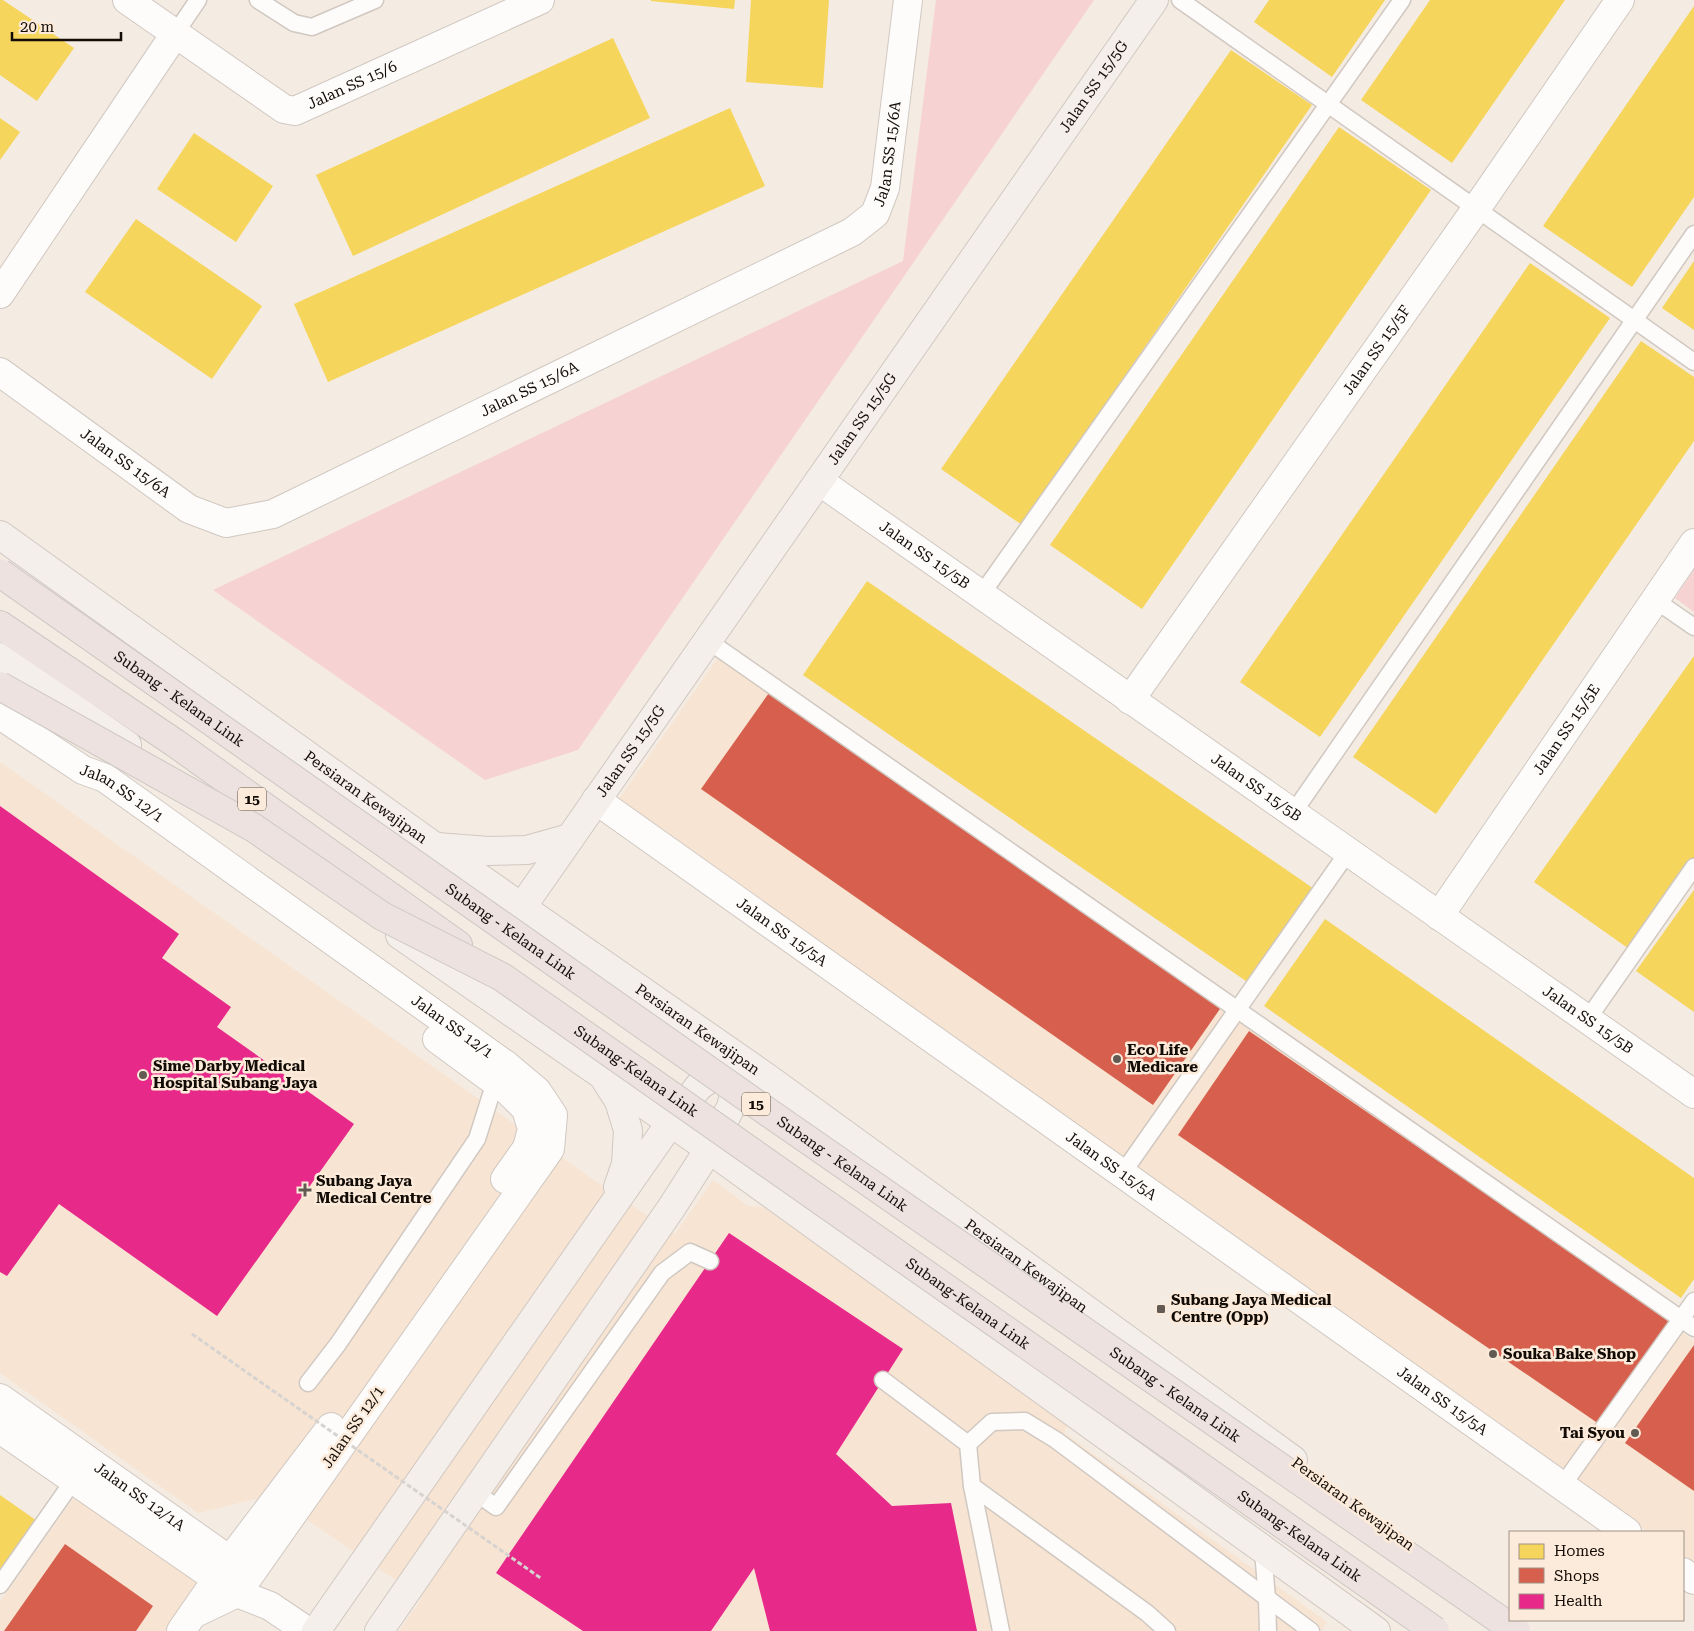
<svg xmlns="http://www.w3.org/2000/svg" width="1694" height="1631" font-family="'Roboto Serif',serif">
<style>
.built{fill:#f7e4d2}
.green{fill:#f7d2d3}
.homes{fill:#f6d55c}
.shops{fill:#d6604d}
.health{fill:#e7298a}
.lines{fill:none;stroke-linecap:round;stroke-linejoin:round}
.lane-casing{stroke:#d0c8c1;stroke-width:19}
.street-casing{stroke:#d0c8c1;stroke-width:30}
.secondary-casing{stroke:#d0c8c1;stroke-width:30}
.primary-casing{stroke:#ccc7c3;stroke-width:30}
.lane{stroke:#fdfcfb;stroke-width:16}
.street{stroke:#fdfcfb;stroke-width:28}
.secondary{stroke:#f5efec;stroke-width:28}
.primary{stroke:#ede2df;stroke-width:28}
.primary-bridge-casing{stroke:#ccc7c3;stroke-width:30;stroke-linecap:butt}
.path-bridge{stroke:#d6d3d0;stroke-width:3;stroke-dasharray:5 2.5;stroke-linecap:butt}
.primary-bridge{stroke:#ede2df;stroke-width:28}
.poi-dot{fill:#625a53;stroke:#fcebda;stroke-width:2}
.labels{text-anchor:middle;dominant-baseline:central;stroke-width:5;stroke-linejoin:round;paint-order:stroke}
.shield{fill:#fcebda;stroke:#594f46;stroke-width:1}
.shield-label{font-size:14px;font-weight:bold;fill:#130c06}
.street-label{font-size:15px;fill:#130c06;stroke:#fcebda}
.poi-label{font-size:15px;font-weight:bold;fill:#130c06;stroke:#fcebda;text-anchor:start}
</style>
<rect width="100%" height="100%" fill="#f4ebe2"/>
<g class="built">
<path d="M720 655 1694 1341V1565L1683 1557V1532H1648L619 799Z"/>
<path d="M0 762 588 1176 675 1234 713 1180 748 1206 763 1207 1069 1422 1064 1433 1327 1622 1321 1631H399L422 1598 271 1495 198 1513 0 1373Z"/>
<path d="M83 1485 215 1582 185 1631H0V1602Z"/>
</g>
<g class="green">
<path d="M936 0H1094L578 750 485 780 213 590 903 261Z"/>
<path d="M1694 570V612L1675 598Z"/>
</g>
<g class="homes">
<path d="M0 0H3L74 48 37 101 0 75Z"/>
<path d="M651 0H735L734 9 651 1Z"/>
<path d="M751 0H829L823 88 746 82Z"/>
<path d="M1269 0H1385L1332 77 1254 22Z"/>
<path d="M1430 0H1565L1452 163 1361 100Z"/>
<path d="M1694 6V197L1632 287 1543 226Z"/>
<path d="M613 38 650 118 353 256 316 175Z"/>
<path d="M1231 50 1312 105 1022 525 941 469Z"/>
<path d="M730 108 765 186 328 382 294 304Z"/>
<path d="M0 118 20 132 0 160Z"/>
<path d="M1339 127 1431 190 1142 609 1050 545Z"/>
<path d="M194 133 273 186 236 242 157 189Z"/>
<path d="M136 219 262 306 212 379 85 292Z"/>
<path d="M1694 261V330L1662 308Z"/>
<path d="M1530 263 1610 318 1320 737 1240 682Z"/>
<path d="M1641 341 1694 377V441L1436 814 1353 757Z"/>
<path d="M867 581 1320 893 1256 988 803 675Z"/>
<path d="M1694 656V863L1632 951 1534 882Z"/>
<path d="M1694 890V1012L1636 971Z"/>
<path d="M1325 919 1694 1178V1279L1681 1298 1264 1006Z"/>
<path d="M0 1495 40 1523 0 1580Z"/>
</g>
<g class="shops">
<path d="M771 690 1222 1006 1153 1105 701 789Z"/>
<path d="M1249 1031 1670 1320 1599 1424 1178 1135Z"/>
<path d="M1694 1345V1491L1625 1443Z"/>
<path d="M65 1544 153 1606 136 1631H4Z"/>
</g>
<g class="health">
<path d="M0 806 179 934 162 958 231 1007 217 1027 354 1124 217 1316 59 1204 7 1276 0 1272Z"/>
<path d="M729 1233 903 1349 836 1454 892 1506 951 1503 977 1631H770L754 1568 711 1631H583L496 1573Z"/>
</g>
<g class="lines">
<g class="lane-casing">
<g id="lane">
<path d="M258 0 294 23 312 27 375 0"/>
<path d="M1180 0 1694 362"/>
<path d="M175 34 198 0"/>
<path d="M981 595 1402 0"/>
<path d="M1655 600 1694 627"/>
<path d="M707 640 1694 1328"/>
<path d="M1293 813 1694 234"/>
<path d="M1587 1020 1694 867"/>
<path d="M1122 1174 1348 852"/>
<path d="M883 1380 968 1444 972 1486 1001 1631"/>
<path d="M308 1383 338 1344 477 1139 495 1082 498 1077"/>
<path d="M968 1444 992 1422 1025 1421 1056 1440 1311 1631"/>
<path d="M972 1486 1147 1613 1167 1631"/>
<path d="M1562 1486 1694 1301"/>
<path d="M475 1492 496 1507 662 1273 690 1252 710 1261"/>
<path d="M1263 1550 1267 1599 1268 1631"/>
<path d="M0 1585 78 1474"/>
</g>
</g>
<g class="street-casing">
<g id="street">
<path id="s1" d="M127 0 284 109 295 111 540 0"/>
<path d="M0 294 175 34"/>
<path id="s2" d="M0 372 189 509 226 523 273 514 852 232 875 214 885 188 908 0"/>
<path id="s3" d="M819 481 1694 1094"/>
<path id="s4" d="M1130 700 1476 209 1620 0"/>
<path id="s5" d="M0 715 83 770 105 778 506 1065 537 1091 553 1115 550 1149 237 1593 193 1614"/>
<path id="s6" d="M596 800 1627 1532"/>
<path id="s7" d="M1439 916 1694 543"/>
<path d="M437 1039 509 1092 526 1109 532 1129 527 1148 505 1179"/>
<path id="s8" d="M0 1398 245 1571"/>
<path d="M0 1429 237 1593 270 1606 307 1631"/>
<path d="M1683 1572 1694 1580"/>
<path d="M181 1631 230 1560 331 1427"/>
</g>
</g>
<g class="secondary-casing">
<g id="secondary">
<path id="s9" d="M0 535 435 847 766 1077 1293 1460"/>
<path d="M0 657 127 745"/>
<path d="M437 847 488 851 527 850 570 838"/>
<path id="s10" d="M522 907 1154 0"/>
<path d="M400 935 709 1149 1376 1631"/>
<path d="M605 1079 619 1101 628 1130 626 1164 618 1187"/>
<path d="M316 1631 671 1122 699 1086 718 1073H738"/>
<path d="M379 1631 672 1207 709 1149 731 1107 737 1084 727 1073"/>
</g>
</g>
<g class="primary-casing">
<path id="primary" d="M0 625 175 743 458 945"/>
</g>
<use href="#lane" class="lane"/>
<use href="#street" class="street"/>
<use href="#secondary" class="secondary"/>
<use href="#primary" class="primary"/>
<g class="primary-bridge-casing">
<g id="primary-bridge">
<path id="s11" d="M0 573 762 1108 1516 1631"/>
<path id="s12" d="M0 686 254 828 382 916 502 977 1435 1631"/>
</g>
</g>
<path class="path-bridge" d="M192 1334 542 1579"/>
<use href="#primary-bridge" class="primary-bridge"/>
</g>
<g class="poi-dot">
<circle cx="1117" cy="1059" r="5"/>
<circle cx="143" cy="1075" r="5"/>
<path d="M302.5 1182.5h5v5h5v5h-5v5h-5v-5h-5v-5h5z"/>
<rect x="1156" y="1304" width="10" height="10" rx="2.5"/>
<circle cx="1493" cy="1354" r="5"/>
<circle cx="1635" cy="1433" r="5"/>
</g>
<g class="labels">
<g class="shield">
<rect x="238" y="787.5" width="28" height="23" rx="4"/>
<rect x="742" y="1092.5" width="28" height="23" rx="4"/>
</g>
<g class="shield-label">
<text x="252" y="799">15</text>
<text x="756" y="1104">15</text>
</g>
<g class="street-label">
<text stroke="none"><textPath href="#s1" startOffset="265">Jalan SS 15/6</textPath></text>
<text stroke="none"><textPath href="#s10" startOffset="1000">Jalan SS 15/5G</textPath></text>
<text stroke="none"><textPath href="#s2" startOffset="1056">Jalan SS 15/6A</textPath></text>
<text stroke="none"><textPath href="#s4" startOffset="428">Jalan SS 15/5F</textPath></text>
<text stroke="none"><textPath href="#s2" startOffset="606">Jalan SS 15/6A</textPath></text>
<text stroke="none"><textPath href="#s10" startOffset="595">Jalan SS 15/5G</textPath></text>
<text stroke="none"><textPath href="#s2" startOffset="155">Jalan SS 15/6A</textPath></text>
<text stroke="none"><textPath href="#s3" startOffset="129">Jalan SS 15/5B</textPath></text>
<text stroke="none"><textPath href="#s11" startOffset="219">Subang - Kelana Link</textPath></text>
<text stroke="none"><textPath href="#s7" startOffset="226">Jalan SS 15/5E</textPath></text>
<text stroke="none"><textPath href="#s10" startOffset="190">Jalan SS 15/5G</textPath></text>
<text stroke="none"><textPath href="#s3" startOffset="534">Jalan SS 15/5B</textPath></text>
<text stroke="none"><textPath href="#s9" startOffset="450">Persiaran Kewajipan</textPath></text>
<text stroke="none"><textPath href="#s5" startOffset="145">Jalan SS 12/1</textPath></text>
<text stroke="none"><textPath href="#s11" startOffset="624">Subang - Kelana Link</textPath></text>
<text stroke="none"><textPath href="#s6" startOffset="228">Jalan SS 15/5A</textPath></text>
<text stroke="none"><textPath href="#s3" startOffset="939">Jalan SS 15/5B</textPath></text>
<text stroke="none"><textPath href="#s5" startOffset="550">Jalan SS 12/1</textPath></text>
<text stroke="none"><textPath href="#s9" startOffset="855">Persiaran Kewajipan</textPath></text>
<text stroke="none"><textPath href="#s12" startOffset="745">Subang-Kelana Link</textPath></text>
<text stroke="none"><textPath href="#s11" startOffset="1029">Subang - Kelana Link</textPath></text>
<text stroke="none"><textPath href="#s6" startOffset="632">Jalan SS 15/5A</textPath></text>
<text stroke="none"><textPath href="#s9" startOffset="1260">Persiaran Kewajipan</textPath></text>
<text stroke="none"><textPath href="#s12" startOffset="1150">Subang-Kelana Link</textPath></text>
<text stroke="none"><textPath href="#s11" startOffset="1434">Subang - Kelana Link</textPath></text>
<text stroke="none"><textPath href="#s6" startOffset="1038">Jalan SS 15/5A</textPath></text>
<text transform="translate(353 1427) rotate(-55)">Jalan SS 12/1</text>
<text stroke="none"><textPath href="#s8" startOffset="171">Jalan SS 12/1A</textPath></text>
<text transform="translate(1353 1504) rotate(36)">Persiaran Kewajipan</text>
<text stroke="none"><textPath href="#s12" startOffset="1555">Subang-Kelana Link</textPath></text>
</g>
<g class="poi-label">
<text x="1127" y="1050">Eco Life<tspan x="1127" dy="17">Medicare</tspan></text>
<text x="153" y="1066">Sime Darby Medical<tspan x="153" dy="17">Hospital Subang Jaya</tspan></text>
<text x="316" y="1181">Subang Jaya<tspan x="316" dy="17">Medical Centre</tspan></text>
<text x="1171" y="1300">Subang Jaya Medical<tspan x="1171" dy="17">Centre (Opp)</tspan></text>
<text x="1503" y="1354">Souka Bake Shop</text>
<text x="1625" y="1433" text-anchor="end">Tai Syou</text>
</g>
</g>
<rect x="1509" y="1531" width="175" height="90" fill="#fcebda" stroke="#9f9285"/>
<rect x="1519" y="1544" width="25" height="15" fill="#f6d55c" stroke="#9f9285"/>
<text x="1554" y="1556" font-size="15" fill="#130c06">Homes</text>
<rect x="1519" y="1568" width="25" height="15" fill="#d6604d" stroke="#9f9285"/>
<text x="1554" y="1581" font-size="15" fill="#130c06">Shops</text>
<rect x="1519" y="1594" width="25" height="15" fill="#e7298a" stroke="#9f9285"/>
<text x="1554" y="1606" font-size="15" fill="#130c06">Health</text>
<path d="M12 32v8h109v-8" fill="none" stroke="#130c06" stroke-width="2.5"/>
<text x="20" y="32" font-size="15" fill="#130c06" stroke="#fcebda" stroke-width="4" paint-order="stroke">20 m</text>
</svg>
